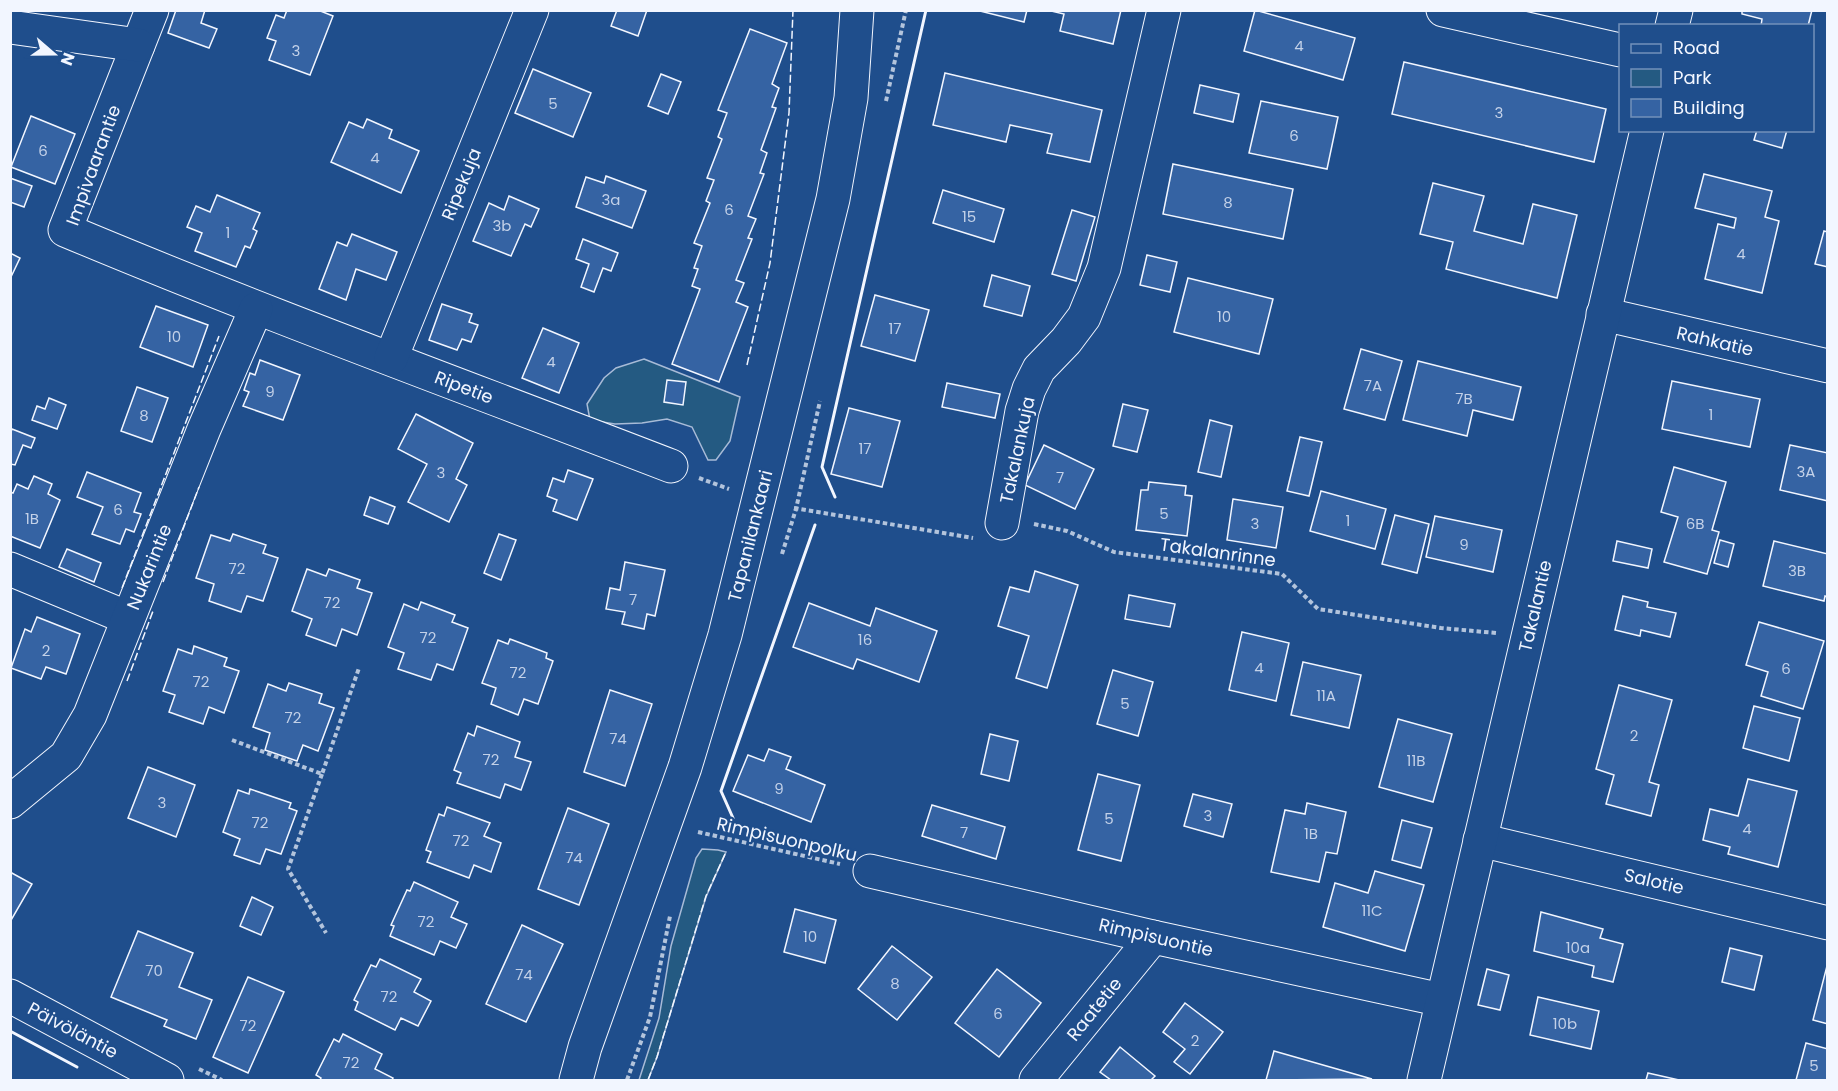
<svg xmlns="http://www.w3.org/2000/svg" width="1838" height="1091" font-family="Poppins,sans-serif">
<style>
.green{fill:#245a82;stroke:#a8bbd7;stroke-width:1.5}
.building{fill:#3563a3;stroke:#f2f6ff;stroke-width:1.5}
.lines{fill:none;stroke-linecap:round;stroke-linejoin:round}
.minor-casing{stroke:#f2f6ff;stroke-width:35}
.major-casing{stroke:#f2f6ff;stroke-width:35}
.path{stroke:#b3c4dc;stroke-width:4;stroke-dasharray:4.5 3;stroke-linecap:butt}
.minor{stroke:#1f4e8c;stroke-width:33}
.major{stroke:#1f4e8c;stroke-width:33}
.fence{stroke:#f2f6ff;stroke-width:1.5;stroke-dasharray:8 3;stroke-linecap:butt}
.wall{stroke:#f2f6ff;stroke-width:3}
.labels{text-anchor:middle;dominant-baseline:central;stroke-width:4.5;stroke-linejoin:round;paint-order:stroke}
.number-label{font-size:15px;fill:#c3d1e8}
.street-label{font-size:18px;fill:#f2f6ff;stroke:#1f4e8c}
</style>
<rect width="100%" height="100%" fill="#1f4e8c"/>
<g class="green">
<path d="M644 359 740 397 730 441 716 460H708L692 427 667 419 642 423 615 424 590 420 587 404 604 378 616 368Z"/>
<path d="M702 849 718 850 726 852 706 897 657 1057 648 1080H639L659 1018 671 946 696 858Z"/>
</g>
<g class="building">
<path d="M176 10H205L201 23 217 29 209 48 168 33Z"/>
<path d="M287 10H318L333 16 310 75 269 60 276 41 267 38 276 15 284 18Z"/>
<path d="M617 10H647L638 36 611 26Z"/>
<path d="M976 10H1027L1024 22Z"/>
<path d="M1047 10H1121L1113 44 1060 31 1064 14Z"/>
<path d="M1255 10 1355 38 1343 80 1244 51Z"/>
<path d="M1742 10H1812L1808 26H1761L1762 19 1742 14Z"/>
<path d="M750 29 787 43 772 84 779 88 772 107 776 108 761 150 767 153 760 173 764 174 748 216 756 219 748 238 752 239 736 280 744 283 736 302 748 307 719 382 672 364 700 289 692 286 698 269 694 268 702 246 694 243 710 203 706 201 714 180 707 178 722 139 718 137 727 113 718 110Z"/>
<path d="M1404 62 1606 109 1594 162 1392 114Z"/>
<path d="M533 69 591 93 573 137 515 113Z"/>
<path d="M945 73 1102 110 1090 162 1047 153 1052 134 1010 125 1006 142 933 125Z"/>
<path d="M661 74 681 82 668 114 648 106Z"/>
<path d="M1200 85 1239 94 1233 122 1194 113Z"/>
<path d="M1261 101 1338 117 1327 169 1249 153Z"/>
<path d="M31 116 75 134 55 184 11 167Z"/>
<path d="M367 119 392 130 389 138 419 151 401 193 331 162 349 122 363 128Z"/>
<path d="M1757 130H1787L1782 148 1754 140Z"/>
<path d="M1173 164 1293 189 1283 239 1163 214Z"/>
<path d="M1704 174 1772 191 1765 217 1779 221 1762 293 1705 279 1718 224 1734 228 1736 218 1695 208Z"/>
<path d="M606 176 646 191 632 228 576 207 586 177 604 183Z"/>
<path d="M10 178 32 186 24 207 10 202Z"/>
<path d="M1433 183 1484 196 1474 231 1523 244 1533 204 1577 215 1557 298 1446 269 1453 242 1420 234Z"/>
<path d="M943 190 1004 209 994 242 933 223Z"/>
<path d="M217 195 260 213 253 229 257 231 250 248 245 246 236 267 195 251 202 233 187 227 196 206 210 212Z"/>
<path d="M509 196 539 209 531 227 525 224 511 256 473 241 489 203 504 210Z"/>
<path d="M1072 210 1095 217 1076 281 1052 274Z"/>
<path d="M1824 231 1828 232V267L1815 264Z"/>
<path d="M352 234 397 252 386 280 356 269 346 300 319 289 337 242 347 246Z"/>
<path d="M583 239 618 253 611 271 603 268 594 292 581 287 589 264 576 259Z"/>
<path d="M10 253 20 258 10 279Z"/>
<path d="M1147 255 1177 262 1170 292 1140 285Z"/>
<path d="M992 275 1030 286 1022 316 984 306Z"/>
<path d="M1188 278 1273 299 1259 354 1174 332Z"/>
<path d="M875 295 929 310 915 361 861 346Z"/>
<path d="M442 304 472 314 469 322 478 325 471 342 462 339 457 350 429 340Z"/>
<path d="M156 306 208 325 193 367 140 347Z"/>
<path d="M543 328 579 343 559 393 522 378Z"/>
<path d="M1361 349 1402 361 1385 420 1344 409Z"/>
<path d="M260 360 300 375 283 420 243 406 249 392 244 390 250 373 255 375Z"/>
<path d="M1418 361 1521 387 1513 420 1473 410 1467 436 1403 420Z"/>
<path d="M667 380 686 382 683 405 664 402Z"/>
<path d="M1672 381 1760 399 1750 447 1662 429Z"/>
<path d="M947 383 1000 394 995 418 942 407Z"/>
<path d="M137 387 168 398 152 442 121 431Z"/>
<path d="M49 398 66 405 57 429 32 420 37 406 45 409Z"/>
<path d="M1123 404 1148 410 1137 452 1113 446Z"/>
<path d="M849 408 900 421 882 487 831 474Z"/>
<path d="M416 414 473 443 456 479 467 485 449 522 408 502 427 464 398 449Z"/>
<path d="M1210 420 1232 426 1221 477 1198 472Z"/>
<path d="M12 429 35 438 31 448 23 445 15 465 10 464V434Z"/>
<path d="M1300 437 1322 442 1309 496 1287 491Z"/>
<path d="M1044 445 1094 469 1075 509 1025 485Z"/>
<path d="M1790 445 1828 453V501L1780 490Z"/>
<path d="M1674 467 1726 482 1712 530 1719 532 1707 574 1664 562 1678 517 1661 512Z"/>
<path d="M568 470 593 479 577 520 553 511 557 500 547 496 553 478 564 482Z"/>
<path d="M87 472 141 493 134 512 141 514 134 532 126 529 120 544 92 534 103 507 77 497Z"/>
<path d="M34 476 52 484 48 494 60 500 40 548 10 536V492L13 493 17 484 28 489Z"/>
<path d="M1149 482 1186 486 1185 495 1192 496 1187 536 1136 530 1141 490H1148Z"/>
<path d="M1321 491 1386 509 1375 549 1310 531Z"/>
<path d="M370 497 395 507 388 524 364 515Z"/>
<path d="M1233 499 1283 507 1276 548 1227 540Z"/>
<path d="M1395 515 1429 524 1417 573 1382 564Z"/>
<path d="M1435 516 1502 530 1493 572 1426 557Z"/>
<path d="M233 534 266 545 263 553 278 558 263 601 247 596 241 612 209 601 214 584 196 578 211 535 230 541Z"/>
<path d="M499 534 516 540 501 580 484 573Z"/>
<path d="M1720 540 1734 544 1728 567 1714 563Z"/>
<path d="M1617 541 1652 549 1648 568 1613 561Z"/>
<path d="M1774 541 1828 554V597L1825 596 1824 601 1763 586Z"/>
<path d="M67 549 101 563 94 582 59 567Z"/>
<path d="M625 562 665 570 655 616 647 614 644 629 622 624 625 612 606 609 610 588 620 590Z"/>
<path d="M307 569 326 576 329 569 360 580 357 588 372 593 357 635 342 629 336 646 306 635 312 619 292 611Z"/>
<path d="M1035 571 1078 585 1047 688 1016 678 1029 636 998 626 1010 587 1029 592Z"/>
<path d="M1129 595 1175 604 1170 627 1125 619Z"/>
<path d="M1623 596 1648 602 1647 607 1676 613 1670 637 1641 630 1640 636 1615 630Z"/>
<path d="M421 602 455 615 452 622 468 628 453 670 437 664 431 680 398 669 404 653 388 647 404 604 418 610Z"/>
<path d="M809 603 870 626 876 608 937 631 919 682 857 659 853 669 793 647Z"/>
<path d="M37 617 80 634 66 674 46 667 41 679 11 668 25 629 31 632Z"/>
<path d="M1759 622 1824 641 1803 709 1761 696 1768 672 1746 665Z"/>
<path d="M1242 632 1289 643 1276 701 1229 690Z"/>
<path d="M510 639 547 653 546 658 553 661 538 704 524 699 518 715 491 704 496 688 482 683 498 640 508 644Z"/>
<path d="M194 646 227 658 224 666 239 671 224 713 209 707 203 724 169 712 175 695 163 691 178 649 192 654Z"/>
<path d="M1303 662 1361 675 1349 728 1291 715Z"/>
<path d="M1113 670 1153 682 1138 736 1097 724Z"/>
<path d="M289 683 322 694 319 703 334 708 318 751 303 745 297 761 265 750 270 733 253 727 268 684 286 691Z"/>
<path d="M1619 685 1672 700 1649 782 1659 785 1651 816 1606 804 1614 775 1596 769Z"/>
<path d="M610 690 652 704 625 786 584 772Z"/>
<path d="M1754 706 1800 718 1789 761 1743 748Z"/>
<path d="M1398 719 1452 734 1433 802 1379 787Z"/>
<path d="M477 726 520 742 515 757 531 762 521 790 505 784 500 798 457 783 461 773 454 770 468 733 474 736Z"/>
<path d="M990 734 1018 741 1009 781 981 774Z"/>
<path d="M769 749 791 757 786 769 825 785 811 822 733 791 748 755 764 761Z"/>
<path d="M148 767 195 785 176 837 128 818Z"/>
<path d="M1098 774 1140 785 1121 861 1078 850Z"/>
<path d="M1748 779 1797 791 1778 867 1728 854 1730 847 1703 840 1710 809 1738 816Z"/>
<path d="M250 789 291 803 289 808 297 811 281 854 266 849 260 864 234 855 240 839 223 832 238 790 249 794Z"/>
<path d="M1193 794 1232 804 1223 837 1184 826Z"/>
<path d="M1307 803 1346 812 1337 854 1326 852 1319 882 1271 872 1285 810 1305 814Z"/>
<path d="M932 805 1005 827 996 859 922 836Z"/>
<path d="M447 807 490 823 484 836 501 843 491 872 474 865 469 878 427 862 431 852 426 850 439 814 444 816Z"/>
<path d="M568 808 609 824 579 905 538 889Z"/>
<path d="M1402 820 1432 828 1421 868 1392 860Z"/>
<path d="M1375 871 1424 885 1405 951 1323 927 1335 883 1368 893Z"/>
<path d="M10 872 32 884 10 922Z"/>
<path d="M414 882 458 902 451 917 467 924 456 948 440 941 434 955 390 936 394 926 391 925 407 890 410 891Z"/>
<path d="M252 897 273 907 261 935 240 926Z"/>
<path d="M795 909 836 920 825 963 784 952Z"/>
<path d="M1541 912 1603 929 1600 938 1623 944 1613 982 1592 977 1594 966 1534 951Z"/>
<path d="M522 925 563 944 526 1022 486 1004Z"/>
<path d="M138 931 193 953 179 987 212 1000 196 1039 164 1026 167 1020 111 997Z"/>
<path d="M892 946 932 977 897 1020 858 989Z"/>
<path d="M1730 948 1762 956 1754 990 1722 982Z"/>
<path d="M380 959 421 979 414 992 431 1001 418 1026 401 1018 395 1030 355 1010 358 1002 354 1000 371 965 376 967Z"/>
<path d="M1827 966H1828V1024L1813 1020Z"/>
<path d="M997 969 1041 1003 999 1057 955 1023Z"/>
<path d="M1487 969 1509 975 1500 1010 1478 1005Z"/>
<path d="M248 977 284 992 248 1073 213 1057Z"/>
<path d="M1538 997 1599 1011 1591 1049 1530 1035Z"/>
<path d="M1185 1003 1223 1032 1190 1074 1174 1062 1185 1049 1163 1032Z"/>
<path d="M343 1034 382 1054 375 1069 393 1078 392 1080H320L321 1078 316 1075 334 1039 339 1042Z"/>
<path d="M1806 1043 1828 1049V1080H1796Z"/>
<path d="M1120 1047 1155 1076 1151 1080H1111L1100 1072Z"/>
<path d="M1274 1051 1372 1079 1266 1080Z"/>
<path d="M1648 1073 1679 1080H1646Z"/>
</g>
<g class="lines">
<g class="minor-casing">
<g id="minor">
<path d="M152 10 65 230C265 314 469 388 671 466"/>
<path d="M1443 10 1620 50"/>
<path d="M1672 26 1676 10"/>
<path d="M10 27 138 45"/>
<path d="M1603 314 1828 366"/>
<path d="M391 358 532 10"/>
<path d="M1002 523 1022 411 1029 389 1039 369 1066 341 1084 317 1104 268 1164 10"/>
<path d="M10 569 128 618"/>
<path d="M10 802 66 756 90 715 204 429 256 309"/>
<path d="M1480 840 1828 923"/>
<path d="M870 871 1153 937 1442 1000"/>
<path d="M10 996 167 1080"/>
<path d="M1036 1080 1153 937"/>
<path d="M1424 1080 1647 130"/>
</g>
</g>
<g class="major-casing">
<path id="major" d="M576 1080 585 1047 685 767 725 635 833 199 851 98 857 10"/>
</g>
<g class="path">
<path d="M886 101 906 10"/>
<path d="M699 478 729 489"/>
<path d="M794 508 973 538"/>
<path d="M1034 524 1067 531 1114 552 1282 574 1318 609 1441 628 1496 633"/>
<path d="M782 554 796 509 820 401"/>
<path d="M232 740 322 774 359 668"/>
<path d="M322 774 288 869 326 933"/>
<path d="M698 832 840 864"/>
<path d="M199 1069 222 1080"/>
<path d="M627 1080 650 1017 670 916"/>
</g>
<use href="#minor" class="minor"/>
<use href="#major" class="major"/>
<g class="fence">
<path d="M747 365 770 263 789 113 793 10"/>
<path d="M163 582 199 487"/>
<path d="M122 588 219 336"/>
<path d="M127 681 153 611"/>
<path d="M648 1080 657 1057 706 896 726 852"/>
</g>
<g class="wall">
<path d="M835 497 822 467 926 10"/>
<path d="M733 818 721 791 815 525"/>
<path d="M10 1031 77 1067"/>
</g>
</g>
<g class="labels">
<g class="number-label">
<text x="1299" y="45">4</text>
<text x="296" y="50">3</text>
<text x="553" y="103">5</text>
<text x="1499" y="112">3</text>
<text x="1294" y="135">6</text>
<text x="43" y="150">6</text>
<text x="375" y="157">4</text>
<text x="611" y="199">3a</text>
<text x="1228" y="202">8</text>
<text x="729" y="209">6</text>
<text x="969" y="216">15</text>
<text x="502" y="225">3b</text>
<text x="228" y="232">1</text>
<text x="1741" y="253">4</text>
<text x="1224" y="316">10</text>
<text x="895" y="328">17</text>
<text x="174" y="336">10</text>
<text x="551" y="361">4</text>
<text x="1373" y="385">7A</text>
<text x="270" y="391">9</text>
<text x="1464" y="398">7B</text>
<text x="1711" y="414">1</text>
<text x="144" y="415">8</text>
<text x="865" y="448">17</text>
<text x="1806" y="471">3A</text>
<text x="441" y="472">3</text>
<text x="1060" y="477">7</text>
<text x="118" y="509">6</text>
<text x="1164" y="513">5</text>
<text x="32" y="518">1B</text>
<text x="1348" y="520">1</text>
<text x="1255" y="523">3</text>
<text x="1695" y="523">6B</text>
<text x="1464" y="544">9</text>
<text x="237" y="568">72</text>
<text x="1797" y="570">3B</text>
<text x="633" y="599">7</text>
<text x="332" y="602">72</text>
<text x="428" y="637">72</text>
<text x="865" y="639">16</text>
<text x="46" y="650">2</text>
<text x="1259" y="667">4</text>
<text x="1786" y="668">6</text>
<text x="518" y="672">72</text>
<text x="201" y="681">72</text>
<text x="1326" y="695">11A</text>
<text x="1125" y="703">5</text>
<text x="293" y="717">72</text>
<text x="1634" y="735">2</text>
<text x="618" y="738">74</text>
<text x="491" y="759">72</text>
<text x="1416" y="760">11B</text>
<text x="779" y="788">9</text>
<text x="162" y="802">3</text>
<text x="1208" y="815">3</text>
<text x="1109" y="818">5</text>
<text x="260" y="822">72</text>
<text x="1747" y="828">4</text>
<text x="964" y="832">7</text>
<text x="1311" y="833">1B</text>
<text x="461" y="840">72</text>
<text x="574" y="857">74</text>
<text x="1372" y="910">11C</text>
<text x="426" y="921">72</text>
<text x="810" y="936">10</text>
<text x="1578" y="947">10a</text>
<text x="154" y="970">70</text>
<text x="524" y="974">74</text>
<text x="895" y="983">8</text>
<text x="389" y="996">72</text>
<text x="998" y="1013">6</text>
<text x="1565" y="1023">10b</text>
<text x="248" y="1025">72</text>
<text x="1195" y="1040">2</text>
<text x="351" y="1062">72</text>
<text x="1814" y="1065">5</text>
</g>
<g class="street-label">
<text transform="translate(93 165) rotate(-70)">Impivaarantie</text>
<text transform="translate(461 184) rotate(-68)">Ripekuja</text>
<text transform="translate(1715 341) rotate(13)">Rahkatie</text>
<text transform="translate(464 387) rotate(21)">Ripetie</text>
<text transform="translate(1017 450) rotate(-78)">Takalankuja</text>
<text transform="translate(750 536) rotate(-76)">Tapanilankaari</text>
<text transform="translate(1218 552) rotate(8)">Takalanrinne</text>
<text transform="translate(149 567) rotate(-68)">Nukarintie</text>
<text transform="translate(1535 606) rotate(-77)">Takalantie</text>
<text transform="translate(787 839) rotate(13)">Rimpisuonpolku</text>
<text transform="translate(1654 881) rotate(13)">Salotie</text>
<text transform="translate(1156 937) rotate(13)">Rimpisuontie</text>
<text transform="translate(1094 1009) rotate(-51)">Raatetie</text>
<text transform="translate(73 1030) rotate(28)">Päivöläntie</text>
</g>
</g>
<rect width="1838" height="1091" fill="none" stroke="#f2f6ff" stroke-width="24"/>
<rect x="1619" y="24" width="195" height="108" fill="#1f4e8c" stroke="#7391ba" stroke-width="1.5"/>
<rect x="1631" y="44" width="30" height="9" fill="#1f4e8c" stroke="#7391ba" stroke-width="1.5"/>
<text x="1673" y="54" font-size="18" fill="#f2f6ff">Road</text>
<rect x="1631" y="69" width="30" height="18" fill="#245a82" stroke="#7391ba" stroke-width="1.5"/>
<text x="1673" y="84" font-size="18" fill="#f2f6ff">Park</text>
<rect x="1631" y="99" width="30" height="18" fill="#3563a3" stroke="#7391ba" stroke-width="1.5"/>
<text x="1673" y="114" font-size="18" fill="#f2f6ff">Building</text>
<g transform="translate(54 54) rotate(110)" stroke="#1f4e8c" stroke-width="4.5" paint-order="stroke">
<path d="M0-4.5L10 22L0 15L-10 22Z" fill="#f2f6ff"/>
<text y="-9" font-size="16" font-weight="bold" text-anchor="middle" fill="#f2f6ff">N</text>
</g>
</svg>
